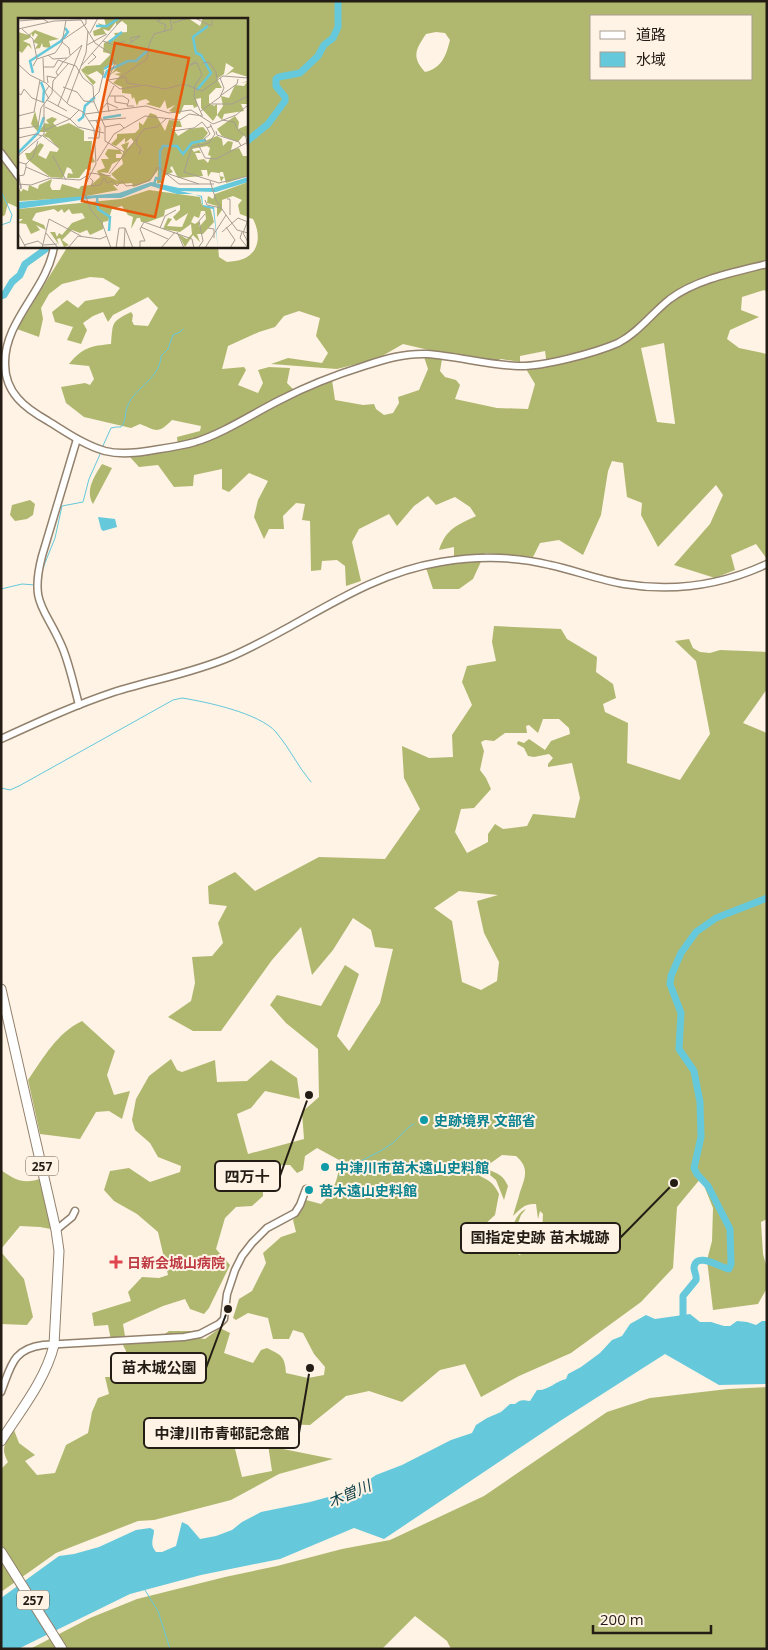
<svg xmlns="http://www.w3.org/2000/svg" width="768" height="1650" font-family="'Open Sans','Noto Sans JP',sans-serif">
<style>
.forest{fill:#b0b86f;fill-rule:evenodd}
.water{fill:#65c8db}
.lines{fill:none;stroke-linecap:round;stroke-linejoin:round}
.stream{stroke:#65c8db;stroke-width:1}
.river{stroke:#65c8db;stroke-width:7}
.secondary-casing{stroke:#92816c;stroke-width:9}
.highway-casing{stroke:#92816c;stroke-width:11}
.secondary{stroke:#fff;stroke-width:6}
.highway{stroke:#fff;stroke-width:9}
.culture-dot{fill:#0f9aa8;stroke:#fef3e5;stroke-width:2}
.health-dot{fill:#e0444e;stroke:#fef3e5;stroke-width:2}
.labels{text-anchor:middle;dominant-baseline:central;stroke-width:4;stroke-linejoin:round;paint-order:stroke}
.shield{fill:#fef3e5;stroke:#655d53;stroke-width:1}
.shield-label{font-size:12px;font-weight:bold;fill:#241d15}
.culture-label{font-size:14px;font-weight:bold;fill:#0d838f;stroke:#fef3e5;text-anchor:start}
.health-label{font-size:14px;font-weight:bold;fill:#be3a42;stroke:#fef3e5;text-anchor:start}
.water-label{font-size:15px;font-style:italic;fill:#0e3d45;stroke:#fef3e5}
.inset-river{fill:none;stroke:#65c8db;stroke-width:2.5}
.inset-road{fill:none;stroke:#a79d92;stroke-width:1}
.view{fill:#e8590c;fill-opacity:0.15;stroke:#e8590c;stroke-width:2.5}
.inset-edge{fill:none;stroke:#241d15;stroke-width:2.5}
.leader{fill:none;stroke:#241d15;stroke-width:2}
.callout-dot{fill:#241d15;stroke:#fef3e5;stroke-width:2}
.callout{fill:#fef3e5;stroke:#241d15;stroke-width:2}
.callout-label{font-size:15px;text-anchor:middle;font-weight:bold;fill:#241d15}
</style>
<rect width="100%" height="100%" fill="#fef3e5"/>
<g class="forest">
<path d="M1 1H767V292L764 290 742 297 741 310 759 317 730 330 727 339 739 348 767 354V559L756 544 731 555 735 570 715 578 674 565 710 524 723 495 716 485 658 547 641 515 642 503 627 497 623 463 612 461 608 471 601 515 583 555 559 540 540 543 533 557 485 553 473 579 459 589H433L426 568 454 562V547L439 550C446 529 457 525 476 516L470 507 455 497 436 505 428 496 414 506 397 526 389 514 359 529 352 542 361 581 346 586 345 566 337 560 322 561 321 570 311 571 310 521 302 520 305 504 296 503 283 516 284 529H269L264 539 254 517 258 500 268 481 249 473 229 492 222 489V469L194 475 193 486 174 487 158 465 139 467 130 457 178 448 177 437 200 431 201 426 172 420C158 434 157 431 140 424L131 428 84 417 66 403 61 387 85 383 90 385 94 379 89 366 69 364C83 347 91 346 111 344 113 322 111 322 131 312L133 315 132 321 134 325 148 326 158 308 148 297 113 315 108 322 103 312 93 316 83 323 87 330 81 344 67 340 73 327 55 322 52 312 67 300 78 308 85 301 114 296 120 288 103 278 90 277 62 284 49 294 41 308 43 319 39 337 17 329 68 246H218L219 257 227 262C232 261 238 261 243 259 260 252 261 234 253 219L246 217V19H19V208L8 203 5 215 1 217ZM592 16H752V79H592ZM436 32 445 33 450 40C446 56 442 68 425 72 411 57 416 49 426 34ZM299 311 320 318 316 336 328 353 322 363 288 358 271 364 337 369 377 359 403 344 433 351 496 361 501 359 520 362V356L545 351 547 366 526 369 535 384 528 409 497 408 455 399 460 385 456 380 445 377 440 371 442 359 424 357 428 369 419 390 398 397 399 403 393 413 384 415 376 409 374 404 363 405 335 400 332 380 298 394 287 383 290 368 269 367 258 370 263 383 258 393 238 385 246 370 244 367 222 369 228 346 259 332 275 327 284 316ZM664 343 675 423V424L657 422 641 348Z"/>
<path d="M102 464 112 468 93 504C85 490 94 477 102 464Z"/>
<path d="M30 500 35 504 33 515 27 519 15 521 10 515 12 505Z"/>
<path d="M494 626 561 629 567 639 597 657 596 672 613 684 616 698 603 704 605 712 628 723 627 763 680 780 710 734 696 661 675 641 689 639 693 648 700 652 710 653 720 650 767 652V689L743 723 767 733V1219L761 1222 763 1254 767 1268V1288L758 1304 713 1310 707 1260 712 1241 713 1208 701 1178 677 1207 673 1268 641 1302 571 1353 519 1376 481 1397 465 1364 440 1370 402 1402 369 1391 346 1396 310 1425 277 1424 283 1449 333 1459 279 1474 231 1500 154 1520 138 1521 56 1553 1 1592V1469L8 1462C0 1448 5 1444 14 1430L19 1443 35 1455 25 1461 37 1475 55 1473 66 1445 88 1433 92 1412 98 1398 109 1394 105 1377H119L126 1370V1351L123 1345H112L108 1325 94 1326 92 1313 131 1301 128 1292 142 1277 159 1278 168 1275 158 1232 137 1214 114 1201 104 1190 110 1171 129 1168 150 1182 180 1172 181 1166 158 1157 150 1143 135 1130 132 1120 136 1099 149 1076 171 1059 177 1070 182 1072 215 1060 217 1082 247 1081 271 1060 297 1078 300 1099 265 1091 251 1108 237 1114 248 1154 304 1139 302 1112 319 1097 318 1049 286 1023 270 1005 277 995 321 1006 345 965 359 974 337 1036 349 1051 380 1003 393 949 375 947 371 930 353 918 333 950 312 975 301 927 272 960 221 1031H193L168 1017 191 1001 195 983 192 957 212 956 223 943 218 923 227 906 209 904 208 886 235 872 255 891 319 857 385 859 420 809 404 778 402 746 429 758 453 757 452 735 472 705 462 682 467 666 496 661 492 642ZM543 719H559L569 728 570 734 551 741 545 750 529 739 524 743 518 741 517 744 524 748 528 756 534 757 549 754 553 758 548 764V767L572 763 580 798 575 818 533 814 527 826 503 829 495 824 488 834V842L467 853 455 832 461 809 474 808 491 789 486 778 480 770 484 751 481 742 485 740 494 741 505 733H527L526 726 529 725 538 733ZM459 891 498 895 477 901 484 933 499 962 497 981 481 990 462 982 452 921 434 908ZM317 1148 339 1160C340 1176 333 1194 321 1204L306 1200 302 1210 293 1220 296 1232 281 1237 263 1253 266 1263 252 1291 239 1299 233 1318 236 1320 248 1313 268 1318 273 1339H289L293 1330 303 1333 314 1354 325 1367 324 1375 308 1378 286 1373C285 1356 281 1355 267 1348L261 1350 253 1363 224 1353 230 1333 220 1328 205 1339 197 1338 194 1331H169L155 1341 136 1342 125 1336 123 1324 163 1306 185 1299 190 1309 204 1314 209 1308 230 1265 216 1249 225 1218 236 1207 252 1206 263 1196V1181L282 1165H290L297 1173 303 1170 305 1156ZM502 1155 516 1156C530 1168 525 1178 520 1192 518 1200 515 1208 513 1216 520 1209 525 1203 536 1204L538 1219 540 1211 543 1214C542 1226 544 1236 539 1247L519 1255 517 1251 519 1239 514 1234 521 1215 526 1209C509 1217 518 1237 493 1242L482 1227 495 1215 499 1194C490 1174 478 1181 471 1166L475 1162 488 1165ZM265 1425 272 1471 242 1477 235 1449 242 1429Z"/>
<path d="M82 1021 115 1051 107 1075 114 1095 130 1091 122 1119 109 1111 96 1112 80 1139 40 1134 28 1080C44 1057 57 1033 82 1021Z"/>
<path d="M485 1168C497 1174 502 1173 508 1186L504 1200 496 1180 484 1170Z"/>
<path d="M1 1170C15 1180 24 1185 42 1178L48 1205 51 1229 40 1227 20 1226 1 1249Z"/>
<path d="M1 1252 24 1279 33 1317 27 1325 1 1324Z"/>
<path d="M767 1387V1649H451L447 1641 415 1616 382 1649H30L90 1618 137 1599 225 1577 277 1566 342 1549 390 1540 484 1496 607 1412 650 1398 728 1389Z"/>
</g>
<g class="water">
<path d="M98 517 115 519 117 527 103 531 101 529Z"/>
<path d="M690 1314 700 1322H711L724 1326H730L737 1321 747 1322 756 1325 762 1321H767V1384L719 1385 665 1354 560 1421 384 1539 354 1528 280 1559 201 1575 130 1594 18 1649H1V1598L59 1556 74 1554 99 1547 136 1530 150 1528 154 1530C154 1538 149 1544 156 1552H162L176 1546 182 1522 188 1525 200 1539 216 1536 232 1530 242 1522 261 1512 310 1502 354 1490 376 1475 402 1465 451 1440 472 1433 476 1425 487 1418 501 1412 510 1404H515C521 1399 522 1400 530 1401L537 1390C548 1391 556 1381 566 1379L568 1374 581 1367 600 1353 612 1340 622 1336 630 1324 646 1315 655 1319Z"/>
</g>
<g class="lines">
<g class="stream">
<path d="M1 191 12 215 10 222 1 225"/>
<path d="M102 448 111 428 116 427H121C127 420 124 412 128 405 136 386 160 379 161 356L168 349 173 335 180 332 183 329"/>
<path d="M43 568 55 538 62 506 83 502 89 479 101 452"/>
<path d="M1 589 22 584 35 585"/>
<path d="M1 788 10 790 19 786 173 700 182 698C207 702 259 713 276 732 289 747 298 767 311 782"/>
<path d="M339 1176C355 1161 373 1157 390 1145 399 1139 405 1128 414 1124"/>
<path d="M145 1590 158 1611 170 1649"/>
</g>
<g class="river">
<path d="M246 142 268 124 285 101V97L276 86V79L279 77 300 73 318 56 324 45 333 38 338 27V1"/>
<path d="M1 296 4 295 12 282 20 275 25 264 50 246"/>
<path d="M683 1322V1296L696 1280C697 1275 694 1272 694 1268 695 1250 723 1269 729 1269L731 1264 730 1229 708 1186 697 1174 694 1168 701 1137 700 1102 694 1071 679 1049 681 1013 670 984 671 976 681 953 696 932 716 918 767 898"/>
</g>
<g class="secondary-casing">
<g id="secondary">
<path d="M1 153 19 177"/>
<path d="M54 246C48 289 4 320 5 364 5 393 25 408 48 421 66 432 84 445 105 451 121 455 137 453 154 450 167 448 181 446 195 442 224 433 252 414 280 400 307 386 335 375 364 366 385 359 405 353 427 354 457 356 487 365 518 366 542 367 595 353 618 343 639 332 652 313 670 299 697 279 735 272 767 264"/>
<path d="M77 439 42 556C29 606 46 607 63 649 70 667 74 686 79 705"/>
<path d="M1 739C38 722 75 705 114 692 152 680 193 673 230 657 302 626 361 575 441 562 477 556 514 556 550 565 574 570 599 580 624 584 673 592 722 585 767 564"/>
<path d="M56 1230 72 1217 75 1211"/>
<path d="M1 1392C11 1367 12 1349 43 1345L184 1337 200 1334 219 1324 224 1319 227 1294 235 1270 242 1256 252 1243 267 1228 295 1213 300 1205 306 1189"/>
</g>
</g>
<g class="highway-casing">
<g id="highway">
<path d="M1 989 56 1230 59 1251 54 1345C45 1381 20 1411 1 1441"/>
<path d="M1 1552 62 1649"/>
</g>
</g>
<use href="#secondary" class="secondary"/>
<use href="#highway" class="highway"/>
</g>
<g class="culture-dot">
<circle cx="424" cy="1120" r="5"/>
<circle cx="325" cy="1167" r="5"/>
<circle cx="309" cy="1190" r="5"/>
</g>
<path class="health-dot" d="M113.5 1254.5h5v5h5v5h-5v5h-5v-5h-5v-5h5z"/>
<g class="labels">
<g class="shield">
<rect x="26" y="1156.5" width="32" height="19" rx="4"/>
<rect x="17" y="1590.5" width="32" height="19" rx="4"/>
</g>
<g class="shield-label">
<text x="42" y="1166">257</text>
<text x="33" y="1600">257</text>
</g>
<g class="culture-label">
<text x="434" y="1120">史跡境界 文部省</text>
<text x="335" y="1167">中津川市苗木遠山史料館</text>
<text x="319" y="1190">苗木遠山史料館</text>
</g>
<g class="health-label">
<text x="127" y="1262">日新会城山病院</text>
</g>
<g class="water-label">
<text transform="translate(349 1493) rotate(-23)">木曽川</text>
</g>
</g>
<g transform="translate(18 18)">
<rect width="230" height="230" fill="#fef3e5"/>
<path d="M86 0H170L182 8 185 0H230V59L214 54 207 58 216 50 208 45 206 56 199 61 204 70H198L191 77V85L196 88 199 86V97L205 88 203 78 211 80 217 67 226 68 229 64 222 65 230 63V86H223L226 93 206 96 204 102 199 97 195 103 183 90V80L178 81 180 88 176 90 175 87H166L162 96 151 93 157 87 149 91 147 82 142 90 128 86 132 84 128 81 121 83 119 88 116 79 114 81 113 76 104 75V69L95 65 102 58 96 56 103 55 98 53 92 57 100 48 94 45 86 51 85 58 79 53 70 57 65 54 78 64 75 67 63 52 68 48 82 47 93 36 85 34 86 25 98 19 96 15 109 14V7L104 3 98 7V4L91 13 85 11 88 16 76 18 75 13 83 10 80 5 88 8ZM17 12 41 21 31 23 33 30 25 29 24 25 22 30 17 31 20 26 15 24 20 17 17 15 15 19 13 15 12 20 5 23 12 26 14 31 10 27 4 35 0 32V14L10 17ZM17 93 22 112 27 105 31 106 28 102 34 99 39 101 35 105 39 109 51 105 66 113V123H74L73 136 77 144 72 145 73 152 68 151 61 160H49L50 155 55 156 53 151 49 149 45 160 32 159 9 141 7 135H12L22 125 26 127 20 137 28 141 32 133 39 134 41 131 31 120 25 118 29 114H20L13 106ZM132 95 138 97 147 113 151 102 162 103 164 109H154L160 118 171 111 185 109 190 115 182 125 199 118 204 121 205 128 210 123 215 124 213 132 221 130 225 138H230V158L208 165 205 154H202L201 158 206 159 203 164 201 155 193 154 190 159 189 152H183L185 158 160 160 154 148 152 150 155 154 146 158 143 165H139L140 152 132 163 115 169 114 165 102 166 95 167 100 172 58 180 0 183 1 170 3 174 5 171 10 173 11 167 20 171 21 167 34 161 32 168 34 172H42L44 166 61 171 63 168 73 167 82 159 79 153 87 150 83 141H91L87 136 90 131 102 132 104 136H98V140H103L106 132 103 127 111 124 109 131 116 124 113 120 107 125V120L98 128 93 126 99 120V116L117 115 121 111V104L125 107ZM189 128 192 130 190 137 193 138 190 145 186 141 180 142 177 135H183L181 132 176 134 174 131ZM104 141 105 146 93 156 100 163 82 154 90 155 94 146ZM217 98 221 104 220 111 230 107V120L226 117 220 124 204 118 199 111ZM230 164V199L222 196 220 187 224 182 215 178 204 182V192L199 199V188L189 185 190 178 195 181 197 176ZM131 172 182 179 184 187 192 189 196 204 185 216H179L182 224 175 217 167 229 160 216 169 221 174 216 173 206 162 214 145 211 150 200 154 201 149 208 164 209 170 195 158 203 155 199 162 192V187L147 192 146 198 130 204H123L122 200H119L113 211 115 199 110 197 104 188 94 191 90 203 85 204V211L72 217 69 212 62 215 54 212 44 222 51 227 46 229 42 220 39 221 41 227 32 214H37L39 219 41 215 44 217 54 205 67 200 64 195 54 196 51 191 46 195 44 191 40 194 36 191 18 195 14 202 26 207 28 212 18 207 22 212 13 216 8 206 0 205 5 201H0V191L103 181ZM183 193H187L188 201 181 209V203L177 206 173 204 176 198 181 200Z" fill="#b0b86f" fill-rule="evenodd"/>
<path d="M230 159V164L198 174 162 173 184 178 185 187 196 189 200 230 195 191 186 189 184 186 183 179 176 176H159L133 168 103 180H77L0 191V184L101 175 133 164 161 170H195Z" fill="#65c8db"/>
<path class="inset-river" d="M78 8H89L101 0M91 24 104 14M86 51 94 46 93 40M15 55 12 43 43 23 50 14 47 10M86 60 89 53 110 43H118L130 32M23 64 26 72 25 84M179 72 193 55 183 37 178 35 175 19 190 8M85 100 103 97M60 103 65 99 67 88 77 79M0 135 20 115 26 99M136 166 138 160 142 161V133L145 128H159L165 136 174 125 188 122M79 180 80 191 92 199 91 213"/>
<path class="inset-road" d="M144 0 139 3 148 7 146 14M177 0 191 7H194V2M0 3 25 1 30 4M155 5 170 0M0 11 36 3 63 2 77 25 92 35 97 45 90 62M4 11 15 21 19 41M72 15 80 0M46 21 68 6V0M85 23 96 27 107 23M44 24 51 30 52 37M101 26 108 28 122 18 112 20 114 24M69 27 89 16M30 37 35 41 49 40M25 40 26 64M178 43 172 47 179 45 184 57 177 67 176 79 184 97M185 45 191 44 198 54 199 62M0 46 12 57 28 65 51 87 65 94 76 111 78 146 65 171 73 192 84 205 93 230M70 46 78 39 74 35M15 48 19 41 37 35 44 25 48 2M63 48 105 0M25 49H36L40 42 58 48 65 60 75 68 76 84 87 109V123L106 134M40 58 38 54 45 44 64 27M101 60 129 41 131 27 136 16 154 11 152 0M90 62 102 71 127 67 147 71 166 66 184 73 205 58 230 60M90 62 108 59 109 65 122 67M30 65 29 58 38 60M31 68 27 74 31 81M45 69 59 74 66 83 76 84M0 75 3 77 6 71 14 80 27 85M91 78H105L111 82 109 88H116M97 78V84L109 86M202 78 219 66 220 61M76 79 81 74 86 53M29 82 49 93M49 85 68 35 70 13M194 86H214L230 78M40 88 64 27M27 89 52 101 61 92M82 93 89 85 100 90M183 93 202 79 206 70 202 60M91 94 89 82 96 68M67 96 128 88 151 95 173 92 195 106 218 97 230 87M0 98 16 94 22 62M204 102 216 104 220 112 228 119 230 132M71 103 108 100M192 106 197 116 191 125 174 129 166 154 201 165 230 158M87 109 102 106 106 110M0 111 20 108 23 90 34 75 35 63 50 46M27 112 52 101 60 109 86 115M153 113 176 110 184 104 189 110 194 108M198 113 199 117 221 124 223 128M25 118 40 129M0 120 18 116 24 118M70 120H81L82 110 78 103M119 120 118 126 123 130 121 137M188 124 186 121 192 116 189 110M180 126 187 140 198 141 230 124M0 138 26 116V86M35 138 48 162M79 143 96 116 127 98 162 102 171 96 185 98M0 144 8 146V149L6 157 0 158M8 146 15 139 20 123M8 149 31 159M0 152 3 171V166M145 154 181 166M91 156 126 111 139 109 149 100M72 160 75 163 73 168 82 167 86 160 89 165 94 163 99 168 104 163 108 168 119 167 132 162 140 149 161 166H196M192 163 198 182 208 197 219 212 230 215M0 166 13 167 33 160 62 162 73 155 93 158M209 181H212V197M187 182 189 187 203 190M230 202 225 215 230 224M123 209 150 221M208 209 217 222 212 230M107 210 115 230M142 210 147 198 158 192M190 210 196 211V220M159 214 166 230M204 214 220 200 230 204M224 214 222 220 230 230M0 215 8 230M28 215 40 230M6 227 20 223 25 227 39 226M24 230 31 201 63 218M50 230 60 218 82 221 89 218M98 230 101 210H107M106 230 107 210M122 230V223H127L122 211 126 204 174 221 176 230M143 230 157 214M180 230 185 223 181 203 187 196M187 230 208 197"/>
<path class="view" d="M97 25 171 40 137 199 64 183Z"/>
<rect width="230" height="230" class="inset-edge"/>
</g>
<path class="leader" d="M309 1095L280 1176M674 1183L620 1238M228 1309L206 1368M310 1368L299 1433"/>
<g class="callout-dot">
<circle cx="309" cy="1095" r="5"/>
<circle cx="674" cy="1183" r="5"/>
<circle cx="228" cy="1309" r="5"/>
<circle cx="310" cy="1368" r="5"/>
</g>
<g class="callout">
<rect x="215" y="1161" width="65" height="30" rx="5"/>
<rect x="461" y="1223" width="159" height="30" rx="5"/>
<rect x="111" y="1353" width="95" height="30" rx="5"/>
<rect x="144" y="1418" width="155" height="30" rx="5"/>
</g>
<g class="callout-label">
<text x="247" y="1182">四万十</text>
<text x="540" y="1243">国指定史跡 苗木城跡</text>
<text x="159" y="1373">苗木城公園</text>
<text x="222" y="1439">中津川市青邨記念館</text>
</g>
<rect width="768" height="1650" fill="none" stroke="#241d15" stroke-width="5"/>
<rect x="590" y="15" width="162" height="65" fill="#fef3e5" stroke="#a79d92"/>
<rect x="600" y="31" width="25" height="8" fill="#ffffff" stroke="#a79d92"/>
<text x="636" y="40" font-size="15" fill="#241d15">道路</text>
<rect x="600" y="52" width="25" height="15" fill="#65c8db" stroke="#a79d92"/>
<text x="636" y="65" font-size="15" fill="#241d15">水域</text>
<path d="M593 1625v8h118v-8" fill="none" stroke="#241d15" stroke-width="2.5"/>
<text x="600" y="1625" font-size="15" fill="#241d15" stroke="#fef3e5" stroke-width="4" paint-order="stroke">200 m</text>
</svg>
